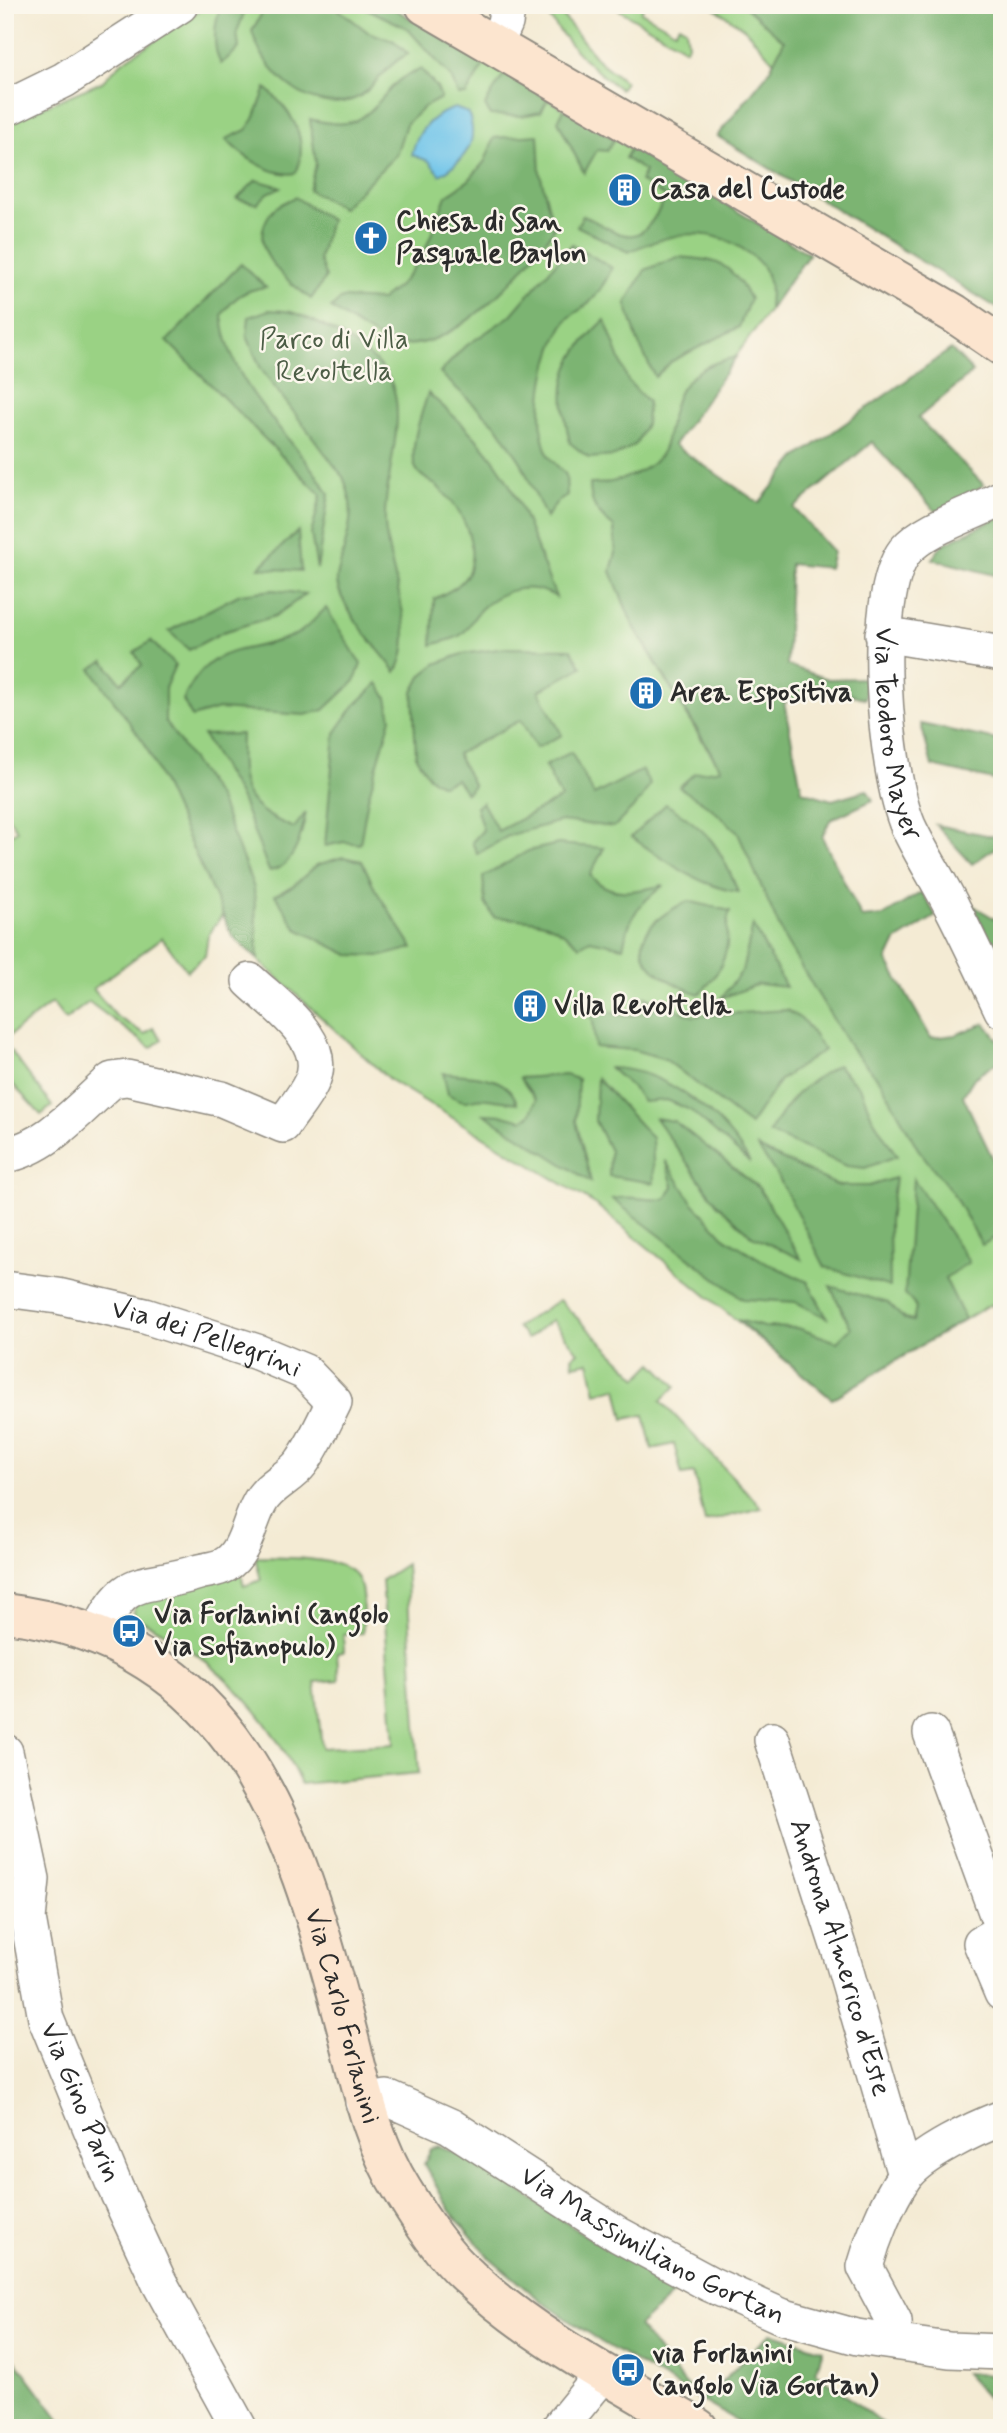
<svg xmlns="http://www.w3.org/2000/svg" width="1007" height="2433" font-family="Mynerve,sans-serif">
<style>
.green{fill:#9ad284;stroke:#627e58;stroke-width:2}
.forest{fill:#7bb472;stroke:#53704e;stroke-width:2}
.water{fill:#6cc3e9;stroke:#4c778a;stroke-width:2}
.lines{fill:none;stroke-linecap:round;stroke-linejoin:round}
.street-casing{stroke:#908b80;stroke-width:38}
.secondary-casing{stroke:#908b80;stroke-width:42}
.street{stroke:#fff;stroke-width:35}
.secondary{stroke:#fce5cf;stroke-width:38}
.labels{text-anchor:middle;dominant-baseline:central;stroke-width:5;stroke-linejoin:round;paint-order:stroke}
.poi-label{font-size:28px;font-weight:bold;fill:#2b2b2b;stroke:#fbf7ec;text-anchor:start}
.park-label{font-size:28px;fill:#4c5d46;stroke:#fbf7ec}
.street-label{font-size:28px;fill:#2b2b2b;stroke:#fbf7ec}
</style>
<rect width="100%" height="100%" fill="#fbf7ec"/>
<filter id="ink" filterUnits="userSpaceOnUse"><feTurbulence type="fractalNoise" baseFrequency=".0143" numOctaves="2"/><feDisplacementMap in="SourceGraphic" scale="14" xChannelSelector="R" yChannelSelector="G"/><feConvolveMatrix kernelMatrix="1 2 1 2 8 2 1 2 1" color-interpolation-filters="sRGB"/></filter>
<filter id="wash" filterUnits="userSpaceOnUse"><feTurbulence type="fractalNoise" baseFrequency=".00686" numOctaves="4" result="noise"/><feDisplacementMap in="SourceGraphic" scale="28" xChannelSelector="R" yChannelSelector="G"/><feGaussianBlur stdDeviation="1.57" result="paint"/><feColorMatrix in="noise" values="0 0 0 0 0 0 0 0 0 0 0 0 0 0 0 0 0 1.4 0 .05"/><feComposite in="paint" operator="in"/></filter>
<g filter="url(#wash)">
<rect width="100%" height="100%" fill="#f4ebd4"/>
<g class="green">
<path d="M208 5H388L809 254 614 527 616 553 611 571 632 623 701 739 744 802 1002 1252V1319L991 1304 832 1399 595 1204 390 1080 233 937 223 914 208 936 205 956 187 971 162 938 93 989 116 1016 145 1034 153 1028 162 1039 151 1048 89 1002 65 1020 52 1003 5 1039V838L17 830 5 812V123L102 82 122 62Z"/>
<path d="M541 5H554L599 61 625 82 620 89C587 66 563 39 541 5Z"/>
<path d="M611 5H644L641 12 675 31 679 25 686 29 688 44 686 49Z"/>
<path d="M710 5H743L785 41 774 62 745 29Z"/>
<path d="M5 1043 52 1106 41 1115 5 1076Z"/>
<path d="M559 1300 638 1378 653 1363 676 1386 661 1401 762 1508 705 1522 694 1473 682 1475 674 1444 652 1449 644 1415 624 1419 617 1388 596 1393 589 1362 573 1365 572 1357 578 1352 552 1320 527 1339 517 1327Z"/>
<path d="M255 1557C278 1558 347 1555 358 1579 365 1593 362 1617 363 1633L343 1634 344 1652 337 1653 339 1680 315 1682 322 1748 394 1744 382 1580 406 1564 419 1773 301 1784C268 1711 207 1650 134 1617V1604L238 1563 244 1586 261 1580Z"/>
</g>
<g class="forest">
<path d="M221 5H247L237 32 239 48 221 64C212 48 214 23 221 5Z"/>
<path d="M275 5H333L368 32 394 41 408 54C384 65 372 93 354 99 310 116 263 72 252 31L262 13Z"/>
<path d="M359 5H388L485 63 466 95H458L451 77 407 28Z"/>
<path d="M743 5H1002V311L717 136 768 73 784 41Z"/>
<path d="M421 69 437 88 441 98 424 107 406 124 396 155 342 208 309 190 316 164 310 119C363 133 365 114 397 82 403 76 414 73 421 69Z"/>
<path d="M504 74 548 99 541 112 522 116 490 115 485 105Z"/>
<path d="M266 88C292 112 310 138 296 173 273 178 240 155 226 139L246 130 254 119Z"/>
<path d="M564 109 614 139 607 151 597 150 584 173 558 121Z"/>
<path d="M538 135 540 173 554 229C523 273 446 364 386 341 367 334 348 319 331 308L342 298 381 300 401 284 424 253 446 196 469 180 485 161 494 138Z"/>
<path d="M631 148 809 254 769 310C769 301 771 291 769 282 766 268 758 260 747 252 708 223 669 234 628 252L577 226 583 215C629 240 639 250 666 197L640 181 645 171 625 158Z"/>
<path d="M256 180 281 187 268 193 257 204 237 199Z"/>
<path d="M295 197 330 220 319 259 326 277 311 299C285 279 243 248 272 211 276 205 288 201 295 197Z"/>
<path d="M572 244 612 268C606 281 599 294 588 304 582 309 572 314 567 320 545 350 533 420 548 455 552 462 561 469 566 475L567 496 556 503 546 518 521 462 497 426 440 373 463 348 510 316Z"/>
<path d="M678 257C719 260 729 261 750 299L739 327 672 361 655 377 638 342 626 303 645 270Z"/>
<path d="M241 264 266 287C244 290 234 297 222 315 229 389 293 434 329 494L317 569 311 534 321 495 167 341Z"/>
<path d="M269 310C279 311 291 310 300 315 327 326 377 354 390 380 409 417 383 479 385 522 386 569 421 631 396 672 379 649 341 610 337 582 336 576 340 567 341 561 349 529 357 509 343 477L261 369 247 336 249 317Z"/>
<path d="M605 320 628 381 648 402 646 424 636 444 615 456 589 458 570 443C557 385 561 361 605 320Z"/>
<path d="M951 349 973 372 918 418 984 485 936 512 872 442 794 508 833 552 829 568 790 564 787 665 828 679 866 678 865 699 837 690 784 702 802 791 832 800 867 790 873 800 830 820 822 837 862 918 883 916 922 892 936 916 896 941 887 960 931 1038 955 1035 985 1023 1002 1045V1059L974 1078 963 1096 1002 1178V1252L994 1238 982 1245 952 1192 918 1149 881 1082 850 1047 785 940 737 831 711 808 679 787 695 773 721 769 632 623 611 571 616 553 614 527C598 514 590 506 590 484 613 485 656 471 664 447 671 427 671 401 684 385 698 367 715 362 736 357L674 445 759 503 796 458Z"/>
<path d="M428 393C453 415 477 436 496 463 524 502 537 553 556 597 531 582 503 588 482 608 474 615 470 628 462 634 455 640 440 642 432 645L434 599C446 593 462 586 468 573 479 543 462 509 440 489 431 480 416 477 414 462 411 440 422 413 428 393Z"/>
<path d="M1002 516V577L932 559 943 544Z"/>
<path d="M298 531 301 571 259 568Z"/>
<path d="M273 590 306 594 275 616 223 632 189 650 169 631 240 594Z"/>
<path d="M326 608 361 664 355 681 324 710 305 715 218 709 192 717 183 700C213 637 244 658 297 634 307 629 317 616 326 608Z"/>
<path d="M151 641 175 665 165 688V721L219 799 254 888 258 959 233 937 145 744 91 669 104 661 121 683 142 665 134 652Z"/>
<path d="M506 648 571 649 582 667 539 691 562 735 536 748 521 720 457 754 474 786 466 793 456 779 442 785 429 777 416 757 413 692 422 675 436 664 462 654Z"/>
<path d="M378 683 387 698 391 718 368 798 360 844 344 842 325 846 335 733 354 706Z"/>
<path d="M921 724 1002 741V782L932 766Z"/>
<path d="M241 734C239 788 241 806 294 828L306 812C302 834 295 868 269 871L241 799 203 735Z"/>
<path d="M571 752 594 795 642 770 650 784 641 800 614 827 561 821 510 835 477 854 472 842 483 830 476 807 482 802 498 831 561 798 545 766Z"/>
<path d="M666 804C710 832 719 844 738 892 697 886 664 859 631 837Z"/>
<path d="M936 825 1002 838V843L972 864Z"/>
<path d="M558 844 604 848 590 875C611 899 636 891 664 885 638 905 630 914 623 947L590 940 580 946C545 916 537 921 494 917L485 903 483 877 528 851Z"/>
<path d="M343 857 362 861 375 889 413 948 382 956 349 955 297 929 275 895 293 886 317 865Z"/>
<path d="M688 901 730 911C725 924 728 932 727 945 724 965 713 981 699 994 635 971 618 934 688 901Z"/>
<path d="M972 905 1002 923V964Z"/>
<path d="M753 925 786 987 759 984 721 998 742 971Z"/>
<path d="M585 994C606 1014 628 1023 655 1008L644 996 693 1016 787 1010 804 1021 824 1050 780 1080 750 1125 665 1059 634 1050 595 1047 593 1021Z"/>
<path d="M837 1065 861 1089 872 1117 897 1156 865 1168 847 1166 769 1133C789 1098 802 1086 837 1065Z"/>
<path d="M610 1068C667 1069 723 1116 750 1163L690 1110 667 1100 643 1102 633 1088Z"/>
<path d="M443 1073C470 1076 507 1073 517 1103 506 1102 497 1100 487 1099 468 1096 471 1108 448 1094Z"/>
<path d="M565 1075 578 1079 576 1121 591 1182 484 1114 504 1115 522 1120 530 1115 536 1100 520 1078Z"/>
<path d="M597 1078 652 1138 654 1183 609 1176 610 1151 595 1121Z"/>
<path d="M655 1118 674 1121 759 1188 801 1259 752 1236 717 1204Z"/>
<path d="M758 1148 839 1186H869L895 1178 889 1221 890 1287 825 1267 779 1178Z"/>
<path d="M665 1160 692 1202 725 1238 765 1262 808 1282 827 1318 796 1302 743 1299 612 1199C631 1194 647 1202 666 1199L673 1186Z"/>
<path d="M913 1178 969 1262 945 1278 965 1319 832 1399 738 1320 764 1327 798 1328 837 1342 851 1328 830 1286 888 1303 904 1319 913 1321 916 1307 905 1294Z"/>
<path d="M440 2147C485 2162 521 2192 559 2218 598 2245 639 2266 681 2287L638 2326 685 2384 706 2398 771 2333 823 2350 816 2372 888 2428H749L601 2342 541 2301 489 2257 450 2211 424 2164 431 2149Z"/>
<path d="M5 2346 66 2428H5Z"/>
<path d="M965 2373 1002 2376V2415Z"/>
</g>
<path class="water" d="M455 108 468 113C480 142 465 160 440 175L429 161 412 155C417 130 431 115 455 108Z"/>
</g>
<g filter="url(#ink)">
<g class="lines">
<g class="street-casing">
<g id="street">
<path d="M495 45 505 23 508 5"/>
<path d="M5 109 64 80 180 5"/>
<path id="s1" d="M1002 498C974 513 924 528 905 551 869 598 885 772 908 826 921 854 939 881 953 909 970 942 986 976 1002 1010"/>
<path d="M883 634 1002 654"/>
<path d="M5 1155C47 1148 81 1107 112 1080L127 1078 222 1099 283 1125C292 1111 304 1098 311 1083 332 1042 275 1005 250 981"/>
<path id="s2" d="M5 1289 58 1296 145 1316 257 1352 305 1372 334 1402C324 1422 314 1445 301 1463 289 1479 268 1485 259 1504 248 1524 246 1552 225 1565 218 1569 207 1570 199 1572 143 1590 125 1571 98 1635"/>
<path d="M931 1733 1002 1928"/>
<path id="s3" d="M772 1740 842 1958 905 2175"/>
<path id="s4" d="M5 1752 32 1879 28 1919 46 2019 115 2187 159 2282 239 2428"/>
<path d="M1002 1931 981 1943 1002 1993"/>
<path id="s5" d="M363 2102 387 2098 450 2126 619 2235 710 2284 781 2316 857 2337 949 2350 1002 2352"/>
<path d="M895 2342 894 2321 865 2267C873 2238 887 2202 904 2177 920 2154 976 2128 1002 2118"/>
<path d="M559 2428 604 2373"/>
</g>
</g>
<g class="secondary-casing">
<g id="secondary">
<path d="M425 5 955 314 1002 346"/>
<path id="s6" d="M5 1613C235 1642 293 1825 344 2019 360 2078 370 2139 403 2191 422 2222 442 2253 469 2277 535 2339 620 2382 698 2428"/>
</g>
</g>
<use href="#street" class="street"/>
<use href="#secondary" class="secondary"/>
</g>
</g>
<defs>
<g id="building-disc" transform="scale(1.75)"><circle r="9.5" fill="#1f6fb2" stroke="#fbf7ec"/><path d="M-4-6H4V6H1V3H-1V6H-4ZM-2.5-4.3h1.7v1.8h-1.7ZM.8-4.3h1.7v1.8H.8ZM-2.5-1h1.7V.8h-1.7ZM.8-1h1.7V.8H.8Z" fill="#fff"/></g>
<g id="church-disc" transform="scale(1.75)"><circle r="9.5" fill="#1f6fb2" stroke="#fbf7ec"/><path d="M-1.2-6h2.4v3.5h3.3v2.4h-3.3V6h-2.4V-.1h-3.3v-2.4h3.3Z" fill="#fff"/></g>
<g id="bus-disc" transform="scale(1.75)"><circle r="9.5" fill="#1f6fb2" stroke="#fbf7ec"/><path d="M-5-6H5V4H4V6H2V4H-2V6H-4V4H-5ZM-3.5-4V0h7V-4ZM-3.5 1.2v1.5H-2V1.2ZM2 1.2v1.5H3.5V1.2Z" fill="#fff"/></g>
</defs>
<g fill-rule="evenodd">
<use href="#building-disc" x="625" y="190"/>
<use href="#church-disc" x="371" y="238"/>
<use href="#building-disc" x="646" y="693"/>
<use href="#building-disc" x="530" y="1006"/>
<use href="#bus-disc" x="129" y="1631"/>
<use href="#bus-disc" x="628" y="2370"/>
</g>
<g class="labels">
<g class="poi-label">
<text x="650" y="190">Casa del Custode</text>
<text x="396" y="222">Chiesa di San<tspan x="396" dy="32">Pasquale Baylon</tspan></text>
<text x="670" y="693">Area Espositiva</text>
<text x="554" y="1006">Villa Revoltella</text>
<text x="154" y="1615">Via Forlanini (angolo<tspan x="154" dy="32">Via Sofianopulo)</tspan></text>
<text x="652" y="2354">via Forlanini<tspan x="652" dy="32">(angolo Via Gortan)</tspan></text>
</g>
<g class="park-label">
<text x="334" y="340">Parco di Villa<tspan x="334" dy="32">Revoltella</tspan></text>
</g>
<g class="street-label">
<text stroke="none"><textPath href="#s1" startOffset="299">Via Teodoro Mayer</textPath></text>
<text stroke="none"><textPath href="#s2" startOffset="208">Via dei Pellegrini</textPath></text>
<text stroke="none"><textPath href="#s3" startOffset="228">Androna Almerico d'Este</textPath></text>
<text stroke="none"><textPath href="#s6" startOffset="567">Via Carlo Forlanini</textPath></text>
<text stroke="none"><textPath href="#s4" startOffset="362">Via Gino Parin</textPath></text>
<text stroke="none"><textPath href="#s5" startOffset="329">Via Massimiliano Gortan</textPath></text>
</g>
</g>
<rect width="1007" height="2433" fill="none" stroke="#fbf7ec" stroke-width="28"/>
</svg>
